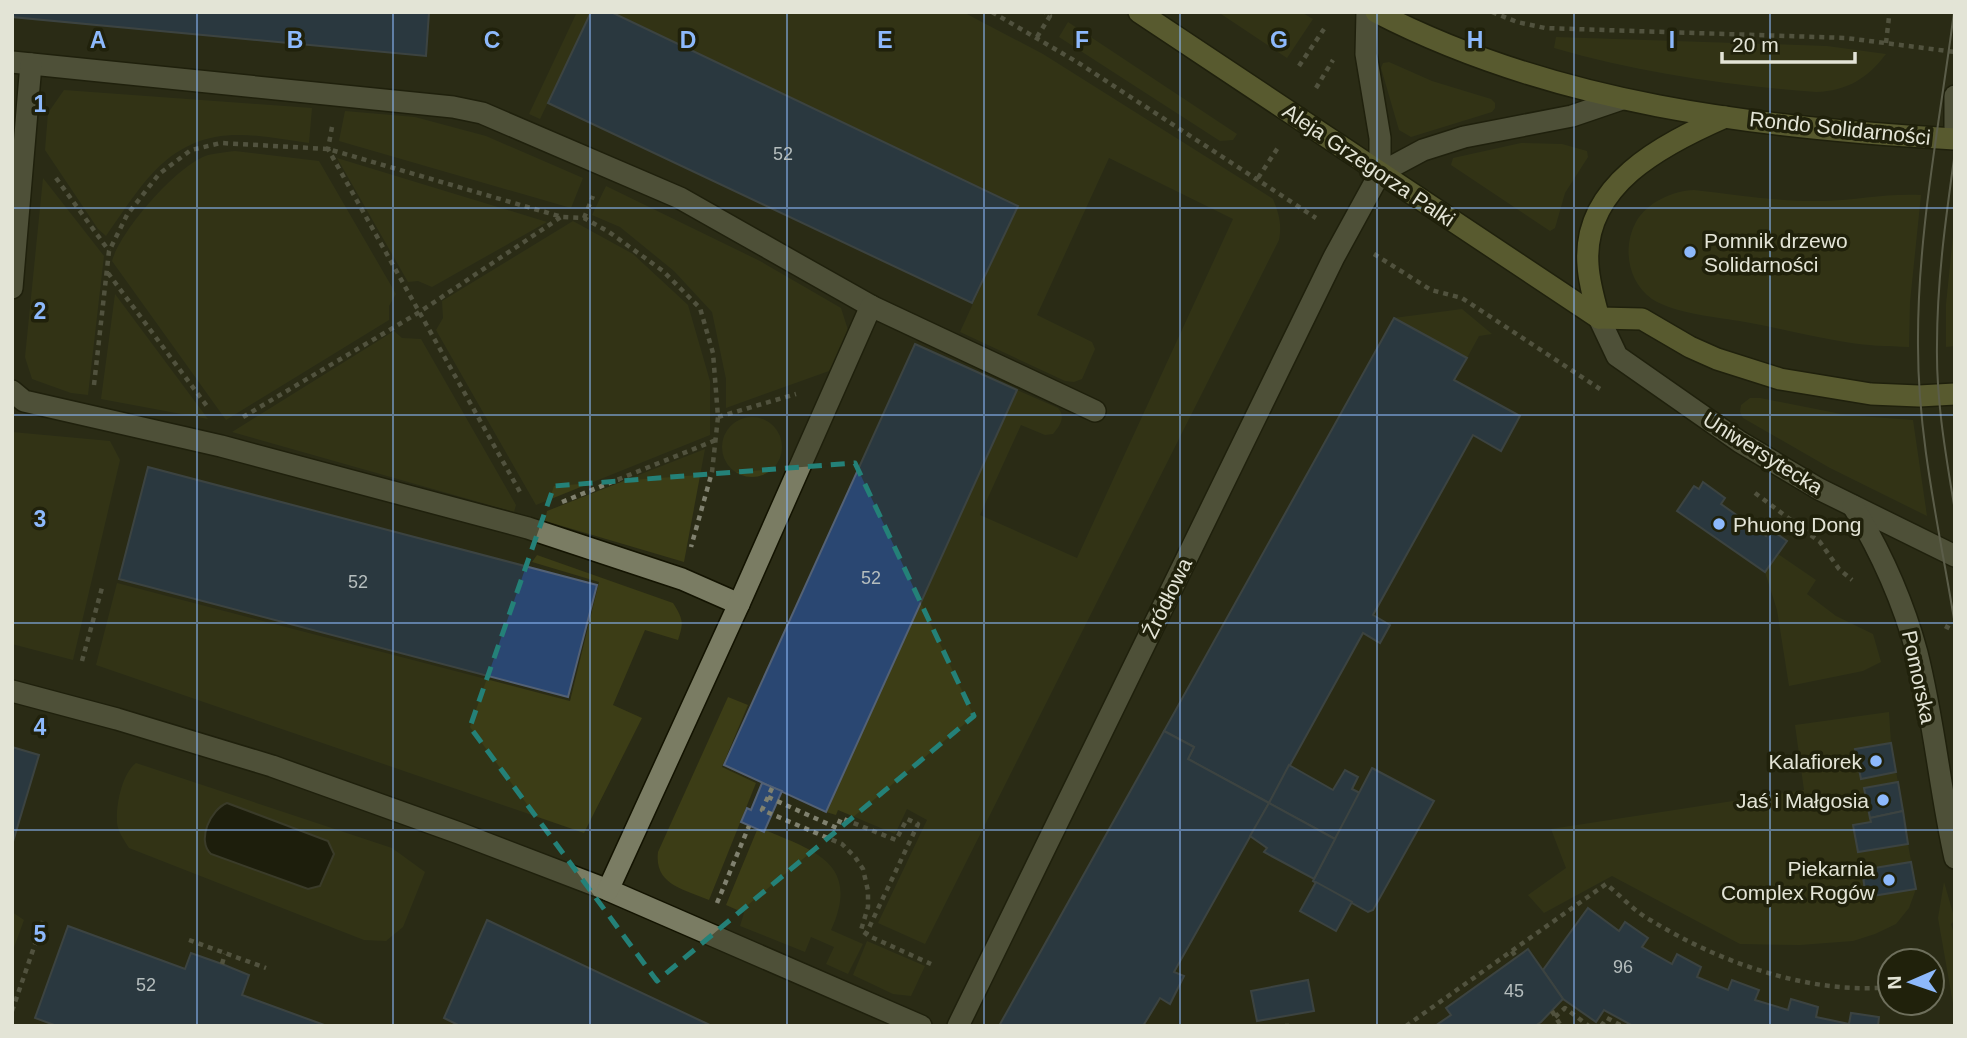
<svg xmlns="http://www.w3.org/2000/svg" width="1967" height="1038" font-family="Helvetica,sans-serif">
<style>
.green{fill:#3c3d16}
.water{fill:#0f0f01;stroke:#4f4f41;stroke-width:2}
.building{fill:#2a4772;stroke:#536175;stroke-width:2}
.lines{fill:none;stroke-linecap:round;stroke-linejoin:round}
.lane-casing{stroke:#131301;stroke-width:24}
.secondary-casing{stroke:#131301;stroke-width:24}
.primary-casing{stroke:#131301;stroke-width:24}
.path{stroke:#80816f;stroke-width:4.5;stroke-dasharray:5 5;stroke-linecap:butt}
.lane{stroke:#7a7c63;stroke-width:21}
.secondary{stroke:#7a7c63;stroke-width:21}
.primary{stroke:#91934f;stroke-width:21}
.tram{stroke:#989988;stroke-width:2}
.marked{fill:none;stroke:#248178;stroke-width:5;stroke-dasharray:14 9;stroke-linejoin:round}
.grid{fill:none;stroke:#8db9fc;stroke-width:2;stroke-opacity:0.55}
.poi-dot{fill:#8db9fc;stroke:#20210b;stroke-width:2.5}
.labels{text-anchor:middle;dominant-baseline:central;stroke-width:7;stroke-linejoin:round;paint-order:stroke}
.number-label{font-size:18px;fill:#b5bdbd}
.street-label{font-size:21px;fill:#e3e4d6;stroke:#20210b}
.poi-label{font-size:21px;fill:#e3e4d6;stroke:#20210b;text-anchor:end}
.grid-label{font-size:23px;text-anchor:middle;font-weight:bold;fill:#8db9fc;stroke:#20210b;stroke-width:7;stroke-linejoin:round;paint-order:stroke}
</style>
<rect width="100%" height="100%" fill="#2a2b15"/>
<g class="green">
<path d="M577 12H591L540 119 529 114Z"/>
<path d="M611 12H963L1043 54 1273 199C1279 214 1282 224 1279 240L925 944 878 923 927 820 907 809 895 834 838 810 836 815 826 812 1017 390 1058 408C1066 417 1060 426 1053 434L1045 435 1021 425 980 515 1077 558 1233 219 1109 158 1037 315 1092 342 1095 349 1082 379 1074 382 1065 381 960 332 1018 205Z"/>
<path d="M1218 12H1301L1313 19 1287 58Z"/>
<path d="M1068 22 1237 134 1233 140 1220 141 1059 37Z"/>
<path d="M1556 37 1827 46 1886 54C1868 78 1847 91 1816 92 1726 85 1640 73 1554 48Z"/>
<path d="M1389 62 1432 81 1491 99 1495 103V108L1492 112 1411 137 1399 130 1381 68 1383 63Z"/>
<path d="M64 90 312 108 309 143C285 140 257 134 233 135 166 138 141 187 106 236L98 229 45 150 48 113Z"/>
<path d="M345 111 415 117 486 136 583 178 571 208 339 141Z"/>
<path d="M1521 143 1562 144 1587 151 1588 157 1565 193 1555 228 1550 231 1451 165 1453 158Z"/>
<path d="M235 151 319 161 396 294 389 306V320L226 420 112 261C121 230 177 165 208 155 217 153 226 152 235 151Z"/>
<path d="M337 158 547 222 432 287 418 281 408 282Z"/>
<path d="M43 178 104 256 88 395 71 393 32 379 25 357Z"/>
<path d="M606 186 760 261 841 308 848 330 841 351 829 371 726 408V379L712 312 674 271 620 227 592 215Z"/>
<path d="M1694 190C1737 195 1781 202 1824 201 1857 200 1888 193 1921 195L1910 302 1909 347C1888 346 1866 346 1845 342 1812 337 1779 328 1745 322 1718 317 1675 314 1652 299 1628 282 1622 248 1636 222 1647 202 1673 191 1694 190Z"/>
<path d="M1955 217V346L1946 347V304Z"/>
<path d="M573 221 633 254 688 305 710 381V435L536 505 436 330 443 318 442 301Z"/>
<path d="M115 294 208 419 101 399Z"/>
<path d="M1462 309 1492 334 1479 336 1467 358 1394 318Z"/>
<path d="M394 331 402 338 421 339 516 505 514 512 232 432Z"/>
<path d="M1750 398H1760L1846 415 1913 420 1927 516 1830 468 1743 418 1740 412 1741 405Z"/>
<circle cx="752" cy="447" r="30"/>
<path d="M12 432 110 441 120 460 73 660 12 644Z"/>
<path d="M705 449 684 562 545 521 547 511Z"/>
<path d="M1778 554 1816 580 1807 594 1836 616 1873 634 1881 662 1863 671 1789 686 1777 610 1765 572Z"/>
<path d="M537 555 673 603C683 619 684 622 678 640L645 630 613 705 642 718 584 833 96 665 117 583 570 701 599 582 532 562Z"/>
<path d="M728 697 748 705 722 767 756 783 709 900C684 889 654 885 658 852Z"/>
<path d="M1889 712 1891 743 1855 750 1861 779 1896 772 1898 782 1864 788 1871 822 1853 826 1858 852 1908 844 1916 889 1909 908 1896 924 1875 934 1853 941 1800 945 1740 944 1612 876 1544 913 1528 895 1566 868 1551 829 1804 790 1795 725Z"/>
<path d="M136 763 392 848 425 872 403 927 386 941 364 940 129 848C124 840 117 830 117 822 116 804 122 774 136 763Z"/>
<path d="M757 830 764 832 765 830C815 851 861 864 831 930L863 944 848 974 826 964 834 947 811 937 805 952 740 926 744 913 726 905Z"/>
<path d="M1944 882 1955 920 1951 924 1955 937V1015L1938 918Z"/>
<path d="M12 912 24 920 12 953Z"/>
<path d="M867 941 925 966 911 996 893 994 853 975Z"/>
</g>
<path class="water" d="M227 803 328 841 334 854 320 886 308 889 211 854C196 840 211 809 227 803Z"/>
<g class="building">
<path d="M12 12H429L426 56 12 17Z"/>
<path d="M591 12H611L1018 206 972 303 548 103Z"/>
<path d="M1394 318 1467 358 1454 380 1520 416 1501 451 1473 435 1373 615 1390 625 1380 643 1363 633 1269 803 1188 759 1194 747 1164 731Z"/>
<path d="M915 344 1017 390 826 812 724 765Z"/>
<path d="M148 467 597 585 568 697 119 579Z"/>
<path d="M1703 482 1725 498 1721 504 1766 536 1770 529 1787 541 1765 572 1677 511 1694 486 1699 489Z"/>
<path d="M1164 731 1194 747 1188 759 1269 803 1174 972 1184 976 1170 1004 1160 998 1143 1026H999Z"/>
<path d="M1891 743 1896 772 1861 779 1855 749Z"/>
<path d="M12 747 39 755 12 845Z"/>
<path d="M1289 765 1333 790 1345 770 1358 777 1352 789 1360 793 1335 839 1269 803Z"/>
<path d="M1372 768 1434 801 1373 910 1368 912 1313 881Z"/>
<path d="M1898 782 1903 811 1870 818 1864 788Z"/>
<path d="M762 783 782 791 764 832 741 822 747 808 751 810Z"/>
<path d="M1269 803 1335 839 1314 879 1264 852 1267 848 1250 836Z"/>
<path d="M1903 811 1908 844 1858 852 1853 825 1871 822 1870 818Z"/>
<path d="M1911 862 1916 889 1866 897 1862 870Z"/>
<path d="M1316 882 1352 902 1336 931 1300 911Z"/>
<path d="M1588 908 1619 931 1625 922 1648 938 1642 947 1672 964 1677 954 1701 967 1697 977 1728 990 1732 980 1759 990 1755 1000 1788 1010 1791 999 1818 1007 1816 1017 1849 1024 1851 1013 1879 1017 1878 1026H1633L1604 1010 1596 1022 1563 999 1543 970Z"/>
<path d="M487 920 712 1026H460L444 1018Z"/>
<path d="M68 926 185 969 191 953 222 964 249 975 242 995 327 1026H57L35 1018Z"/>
<path d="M1528 949 1563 999 1541 1022 1535 1026H1435L1451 1015 1446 1008Z"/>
<path d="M1308 980 1314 1011 1257 1021 1251 991Z"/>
</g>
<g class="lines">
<g class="lane-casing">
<g id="lane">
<path d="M12 62 453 107 482 113 680 198 871 306"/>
<path d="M12 288 31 64"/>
<path d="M12 391 24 401 221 446 528 528 682 579 739 604"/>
<path d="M12 691 117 719 272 766 459 833 608 890 921 1026"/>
<path d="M608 890 739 604 871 306 1095 411"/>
</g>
</g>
<g class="secondary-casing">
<g id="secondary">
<path d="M1955 96V127"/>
<path d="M1380 173 1423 150 1464 137 1572 116 1622 99"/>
<path d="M1599 318 1617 356 1740 442 1819 489 1955 556"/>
<path d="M1853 506C1881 552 1903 601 1917 653 1934 720 1940 791 1955 858"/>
<path d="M958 1026 1334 257 1380 173V138L1366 54 1367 12"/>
</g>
</g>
<g class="primary-casing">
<g id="primary">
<path d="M1139 12 1599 318"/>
<path d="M1376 12C1554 104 1757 128 1955 139"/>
<path d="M1599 318 1642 319 1690 347 1717 359 1780 379 1871 394 1919 396 1955 394"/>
<path d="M1599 318C1594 300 1589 283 1588 265 1582 185 1663 144 1725 117"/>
</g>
</g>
<g class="path">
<path d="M992 12 1077 62 1316 218"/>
<path d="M1492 12 1517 22 1545 28 1846 38 1955 52"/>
<path d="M1037 37 1050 16 1045 12"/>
<path d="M1886 43 1889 17 1887 12"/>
<path d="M1299 66 1324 29"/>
<path d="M1316 88 1333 60"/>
<path d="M332 127 328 149 520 492"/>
<path d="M56 178 109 251"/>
<path d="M1258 178 1279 146"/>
<path d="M584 218 593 196"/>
<path d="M1374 254 1431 290 1462 298 1600 389"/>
<path d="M108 273 209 409"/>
<path d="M94 385 109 251 127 215 159 174 191 150 221 143 328 149 562 217 584 218 609 232 663 271 700 308 713 353 718 417 712 472 691 547"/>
<path d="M243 417 418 313 561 217"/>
<path d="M718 417 796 394"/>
<path d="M1755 493 1820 542 1839 569 1852 580"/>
<path d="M562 502 716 440"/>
<path d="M1945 626 1955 631"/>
<path d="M82 661 103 584"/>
<path d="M772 788 762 810 842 844 855 857 863 869 868 891V907L861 930 869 936 931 964"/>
<path d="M768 797 837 828 841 818 896 840 907 819 918 824 866 934"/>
<path d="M717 903 749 826"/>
<path d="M189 940 266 968"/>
<path d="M1512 951 1516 957"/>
<path d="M222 964 225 954"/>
<path d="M1932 983H1933"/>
<path d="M12 1011 43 921"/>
<path d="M1552 1011 1561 1026"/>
<path d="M1555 1017 1565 1008 1589 1026"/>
<path d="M1285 1026H1289"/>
<path d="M1406 1026 1606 884C1621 896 1635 912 1652 921 1719 962 1810 995 1890 987"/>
<path d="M1601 1026 1607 1018 1622 1026"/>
</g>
<use href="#lane" class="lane"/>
<use href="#secondary" class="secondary"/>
<use href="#primary" class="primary"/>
<g class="tram">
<path d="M1954 12C1940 122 1917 234 1918 346 1918 441 1940 532 1955 625"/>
<path d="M1955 152C1946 216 1937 280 1937 345 1936 401 1946 456 1955 511"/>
</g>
</g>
<path d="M0 0H1967V1038H0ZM855 463 974 716 657 981 470 727 554 486Z" fill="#2a2b15" fill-opacity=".55" fill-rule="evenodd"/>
<path class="marked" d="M855 463 974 716 657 981 470 727 554 486Z"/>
<path class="grid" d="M197 12V1026M393 12V1026M590 12V1026M787 12V1026M984 12V1026M1180 12V1026M1377 12V1026M1574 12V1026M1770 12V1026M12 208H1955M12 415H1955M12 623H1955M12 830H1955"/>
<g class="poi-dot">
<circle cx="1690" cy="252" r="7"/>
<circle cx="1719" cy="524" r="7"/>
<circle cx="1876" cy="761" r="7"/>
<circle cx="1883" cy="800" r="7"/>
<circle cx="1889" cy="880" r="7"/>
</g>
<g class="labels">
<g class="number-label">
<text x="783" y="154">52</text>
<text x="871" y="578">52</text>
<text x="358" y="582">52</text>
<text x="1623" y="967">96</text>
<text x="146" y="985">52</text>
<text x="1514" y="991">45</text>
</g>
<g class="street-label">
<text transform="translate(1840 128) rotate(6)">Rondo Solidarności</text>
<text transform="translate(1369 165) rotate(34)">Aleja Grzegorza Palki</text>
<text transform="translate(1763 453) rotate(32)">Uniwersytecka</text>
<text transform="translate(1167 598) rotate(-64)">Źródłowa</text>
<text transform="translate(1919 677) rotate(78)">Pomorska</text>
</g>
<g class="poi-label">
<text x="1704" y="240" text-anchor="start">Pomnik drzewo<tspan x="1704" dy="24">Solidarności</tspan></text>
<text x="1733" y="524" text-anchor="start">Phuong Dong</text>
<text x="1862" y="761">Kalafiorek</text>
<text x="1869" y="800">Jaś i Małgosia</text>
<text x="1875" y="868">Piekarnia<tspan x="1875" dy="24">Complex Rogów</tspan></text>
</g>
</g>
<g class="grid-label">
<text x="98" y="48">A</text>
<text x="295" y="48">B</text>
<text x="492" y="48">C</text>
<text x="688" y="48">D</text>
<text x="885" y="48">E</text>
<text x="1082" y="48">F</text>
<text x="1279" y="48">G</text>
<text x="1475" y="48">H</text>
<text x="1672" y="48">I</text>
<text x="40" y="112">1</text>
<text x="40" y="319">2</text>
<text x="40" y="527">3</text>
<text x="40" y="735">4</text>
<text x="40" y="942">5</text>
</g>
<rect width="1967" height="1038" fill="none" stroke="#e3e4d6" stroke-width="28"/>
<g transform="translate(1911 982) rotate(268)"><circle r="33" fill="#20210b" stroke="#6e6f5c" stroke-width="2"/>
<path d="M0-5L12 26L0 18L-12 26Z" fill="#8db9fc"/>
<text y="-10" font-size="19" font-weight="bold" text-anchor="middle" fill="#e3e4d6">N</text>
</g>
<path d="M1722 52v10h133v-10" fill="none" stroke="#e3e4d6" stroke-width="3.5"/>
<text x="1732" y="52" font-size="21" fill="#e3e4d6" stroke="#20210b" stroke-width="5" paint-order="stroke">20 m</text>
</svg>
